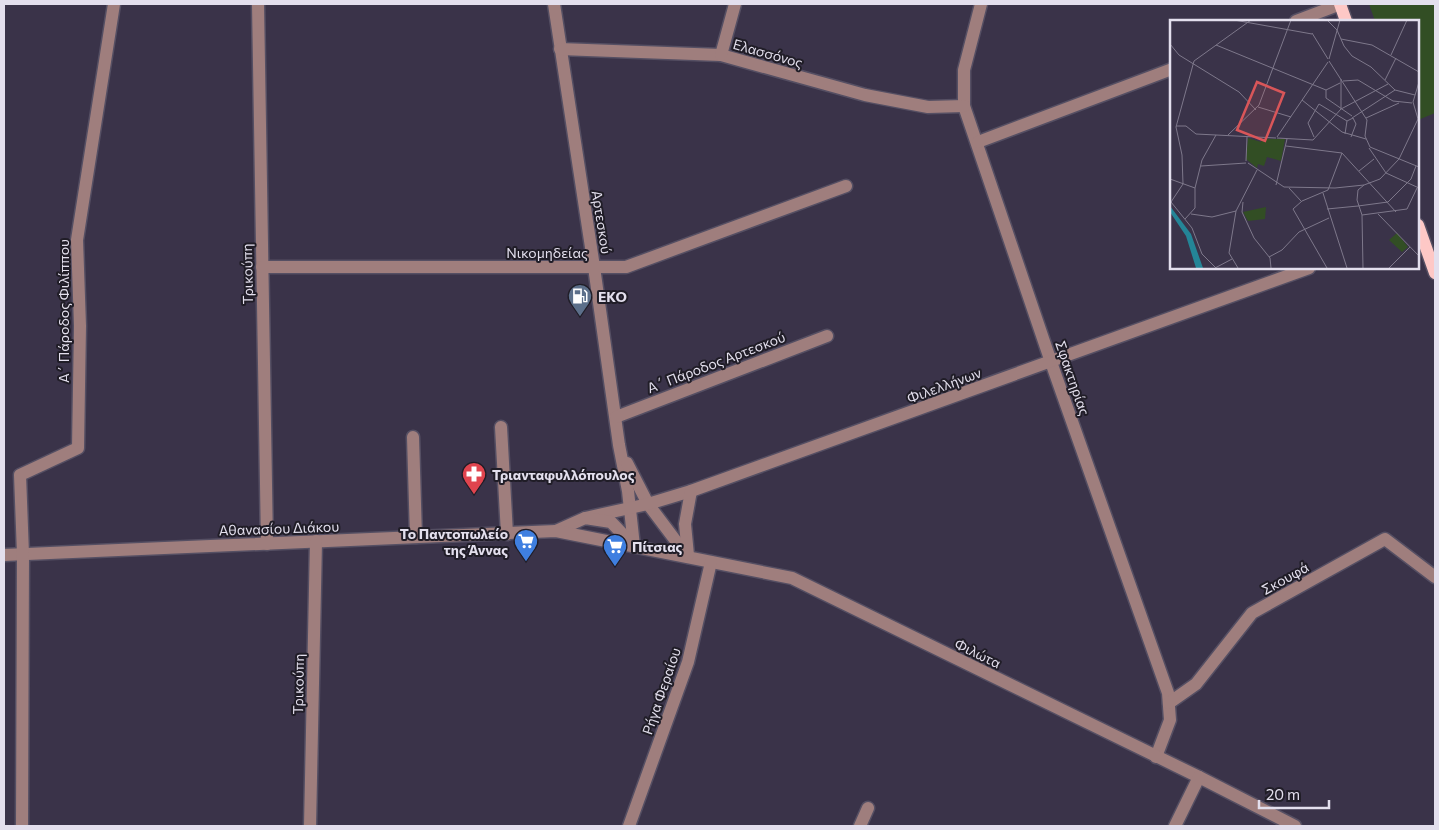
<svg xmlns="http://www.w3.org/2000/svg" width="1439" height="830" font-family="Commissioner,sans-serif">
<style>
.park{fill:#324e24}
.lines{fill:none;stroke-linecap:round;stroke-linejoin:round}
.minor-casing{stroke:#554f63;stroke-width:15}
.major-casing{stroke:#554f63;stroke-width:15}
.minor{stroke:#9f7e7d;stroke-width:12}
.major{stroke:#fec8c6;stroke-width:12}
.labels{text-anchor:middle;dominant-baseline:central;stroke-width:4;stroke-linejoin:round;paint-order:stroke}
.street-label{font-size:14px;fill:#e3dfed;stroke:#201d27}
.poi-label{font-size:14px;font-weight:bold;fill:#e3dfed;stroke:#201d27;text-anchor:start}
.inset-road{fill:none;stroke:#7e788b;stroke-width:1}
.view{fill:#d95659;fill-opacity:0.15;stroke:#d95659;stroke-width:2.5}
.inset-edge{fill:none;stroke:#e3dfed;stroke-width:2.5}
</style>
<rect width="100%" height="100%" fill="#3a3349"/>
<path class="park" d="M1369 4H1435V113L1418 120V21H1375Z"/>
<g class="lines">
<g class="minor-casing">
<g id="minor">
<path d="M258 4 267 544"/>
<path d="M554 4 594 267 619 445 628 491 634 546"/>
<path d="M981 4 964 70V106L1051 362 1168 693 1170 720 1156 757"/>
<path d="M1296 21 1341 4"/>
<path d="M560 49 721 55 865 95 928 107 964 106"/>
<path d="M721 55 735 4"/>
<path d="M978 142 1172 69"/>
<path d="M262 267H626L846 186"/>
<path d="M616 417 827 336"/>
<path d="M501 427 507 534"/>
<path d="M413 437 416 537"/>
<path d="M627 463 648 504 688 557"/>
<path d="M585 518 648 504 691 491 1309 268"/>
<path d="M556 531 585 518 611 522 634 546"/>
<path d="M4 555 556 531 792 578 1199 777 1295 826"/>
<path d="M688 555 685 524 691 491"/>
<path d="M1169 703 1196 684 1252 613 1385 539 1435 577"/>
<path d="M22 826 23 554 20 475 78 448 80 326 77 240 114 4"/>
<path d="M310 826 316 541"/>
<path d="M629 826 688 662 711 562"/>
<path d="M860 826 868 808"/>
<path d="M1175 826 1199 777"/>
</g>
</g>
<g class="major-casing">
<g id="major">
<path d="M1340 4 1346 21"/>
<path d="M1418 225 1435 273"/>
</g>
</g>
<use href="#minor" class="minor"/>
<use href="#major" class="major"/>
</g>
<defs>
<g id="fuel-pin" transform="scale(1.25)"><path d="M0 17L-7.5 6A9.5 9.5 0 1 1 7.5 6Z" fill="#5c6f8a" stroke="#201d27"/><path d="M-5.5-6h7V0h2V4h1.3V-2.5L3-4.5l.8-.8L6-3V5H2.5V1h-1V6h-7ZM-4.2-4.7v3.2H.2V-4.7Z" fill="#fff"/></g>
<g id="pharmacy-pin" transform="scale(1.25)"><path d="M0 17L-7.5 6A9.5 9.5 0 1 1 7.5 6Z" fill="#e0444e" stroke="#201d27"/><path d="M-2-6h4v4h4v4h-4v4h-4v-4h-4v-4h4Z" fill="#fff"/></g>
<g id="supermarket-pin" transform="scale(1.25)"><path d="M0 17L-7.5 6A9.5 9.5 0 1 1 7.5 6Z" fill="#3f7fe0" stroke="#201d27"/><path d="M-6-5.5h2.5l.6 2H6L4.5 2H-2.5L-4.4-4H-6ZM-1.5 3.2a1.3 1.3 0 1 0 .1 0ZM3 3.2a1.3 1.3 0 1 0 .1 0Z" fill="#fff"/></g>
</defs>
<g fill-rule="evenodd">
<use href="#fuel-pin" x="580" y="296"/>
<use href="#pharmacy-pin" x="474" y="474"/>
<use href="#supermarket-pin" x="526" y="541"/>
<use href="#supermarket-pin" x="615" y="546"/>
</g>
<g class="labels">
<g class="street-label">
<text transform="translate(768 53) rotate(16)">Ελασσόνος</text>
<text transform="translate(602 222) rotate(81)">Αρτεσκού</text>
<text x="547" y="252">Νικομηδείας</text>
<text transform="translate(247 274) rotate(-91)">Τρικούπη</text>
<text transform="translate(63 311) rotate(-90)">Α΄ Πάροδος Φιλίππου</text>
<text transform="translate(716 362) rotate(-21)">Α΄ Πάροδος Αρτεσκού</text>
<text transform="translate(1073 378) rotate(71)">Σφακτηρίας</text>
<text transform="translate(944 385) rotate(-20)">Φιλελλήνων</text>
<text transform="translate(279 528) rotate(-2)">Αθανασίου Διάκου</text>
<text transform="translate(1285 578) rotate(-29)">Σκουφά</text>
<text transform="translate(978 653) rotate(26)">Φιλώτα</text>
<text transform="translate(298 684) rotate(-89)">Τρικούπη</text>
<text transform="translate(661 691) rotate(-71)">Ρήγα Φεραίου</text>
</g>
<g class="poi-label">
<text x="598" y="296">ΕΚΟ</text>
<text x="492" y="474">Τριανταφυλλόπουλος</text>
<text x="508" y="533" text-anchor="end">Το Παντοπωλείο<tspan x="508" dy="16">της Άννας</tspan></text>
<text x="632" y="546">Πίτσιας</text>
</g>
</g>
<g transform="translate(1170 20)">
<rect width="249" height="249" fill="#3a3349"/>
<path d="M96 187 95 199 78 201 73 192Z" fill="#324e24"/>
<path d="M78 118 91 122V119H115L111 141 97 137 94 146 88 144 87 148 76 139ZM227 213 238 227 232 232 219 220Z" fill="#324e24"/>
<path d="M0 186 21 214 33 248H26L16 216 0 192Z" fill="#248597"/>
<path class="inset-road" d="M64 0 142 14M157 0 167 10 174 26 182 36 201 47 225 70 245 75M142 13 158 39M171 19 202 25 249 52M0 24 9 35 69 72 86 90M46 25 156 70M221 35 237 0M159 39 170 0M159 41 197 100 195 116 200 127 249 147M215 60 226 38M173 61 188 60 223 81 242 83M156 70V78L182 96M156 70 170 63M132 80 172 112 196 119M243 82 249 62M88 87 121 97M171 89V59M182 98 225 70M196 98 229 83M6 106H16L26 114 106 118M6 107 12 135 13 164 1 182 22 208 32 234 46 248M6 107 24 41 81 0M175 114 177 101 183 98 186 104 181 117M58 115 89 85 121 0M107 117 158 42M144 117 138 103 149 84 177 101M107 118 143 120 171 89 218 64M116 126 172 133M199 128 216 153 249 168M172 133 226 192M76 141 77 117M78 143 114 167 165 168 194 165 210 159 229 139 248 99 243 82M31 146 76 143M189 151 204 139M0 159 25 168M106 165 117 119M119 168 131 181M153 173 177 248M73 182 72 192 84 218 100 238 101 248M188 186 218 182 241 159 246 146M157 189 188 186M66 191 59 233 68 248M21 194 42 197 66 191 87 150M208 194 249 236M192 195 237 189 247 168M15 199 25 188V168L32 140 46 115M99 237 112 230 129 212 159 198M45 248 62 239M157 248 123 189 132 181 158 170 172 133M193 248 192 195 187 180 188 170 194 165M219 248 240 227"/>
<path class="view" d="M87 62 114 73 95 121 67 110Z"/>
<rect width="249" height="249" class="inset-edge"/>
</g>
<rect width="1439" height="830" fill="none" stroke="#e3dfed" stroke-width="10"/>
<path d="M1259 800v8h70v-8" fill="none" stroke="#e3dfed" stroke-width="2.5"/>
<text x="1266" y="800" font-size="15" fill="#e3dfed" stroke="#201d27" stroke-width="4" paint-order="stroke">20 m</text>
</svg>
